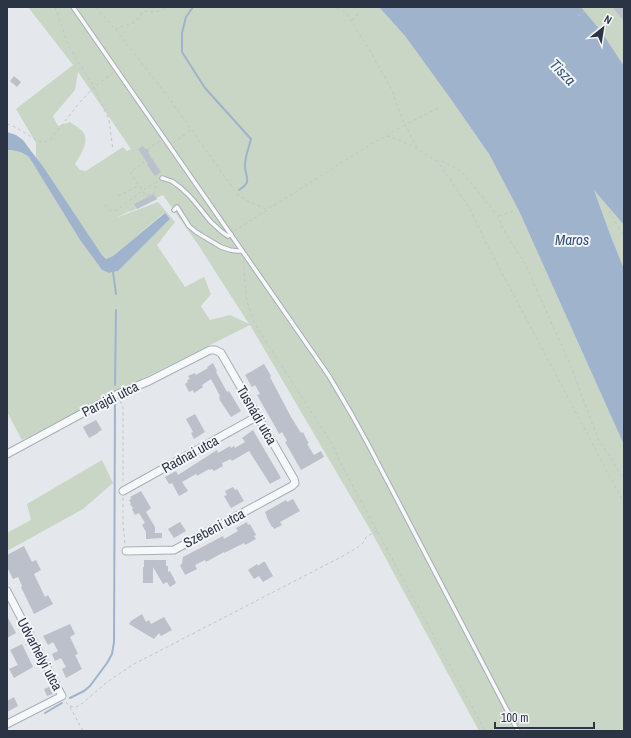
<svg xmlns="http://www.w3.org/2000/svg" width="631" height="738" font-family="'Archivo Narrow',sans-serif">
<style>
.green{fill:#c9d6c5;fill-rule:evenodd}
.water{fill:#9fb4cc}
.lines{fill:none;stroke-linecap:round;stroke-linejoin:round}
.stream{stroke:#9fb4cc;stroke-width:2}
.building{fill:#bbc0ca}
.service-casing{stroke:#a9aeb7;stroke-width:5.5}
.minor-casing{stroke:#a9aeb7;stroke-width:9}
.path{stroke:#c2c5cb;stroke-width:1;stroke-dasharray:3 3;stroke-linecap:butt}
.service{stroke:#f7f8fa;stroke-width:3.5}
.minor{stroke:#f7f8fa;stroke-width:7}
.labels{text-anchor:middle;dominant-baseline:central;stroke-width:4;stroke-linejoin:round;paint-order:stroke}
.street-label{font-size:14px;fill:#2b3445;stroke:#f4f6f9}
.water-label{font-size:15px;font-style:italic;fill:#34527a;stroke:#f4f6f9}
</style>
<rect width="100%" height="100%" fill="#e4e7ec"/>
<g class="green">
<path d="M28 7H379L405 36 450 98 489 154 519 211 624 445V731H479L371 531 250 325 118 391 22 440 7 412V150C16 150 22 152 29 157L80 240 102 270 109 273 118 271 170 219 164 213 113 256 106 259 102 255 36 157V143L16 109 73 65ZM78 72 131 149 127 151 123 147 86 171 80 170 75 164C80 156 90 141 83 132 80 128 74 125 70 122L58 126 53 116 75 90ZM163 195 199 246 249 324 230 315 210 320 201 306 211 294 204 277 185 287 157 245 175 222 158 202 116 218 130 211V212L136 209 135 208 137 209 157 199 156 198Z"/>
<path d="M581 7H624V66L601 31Z"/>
<path d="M593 188 624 225V269L610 234Z"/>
<path d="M102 460 113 483 83 509 7 551V533L31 520 27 504Z"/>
</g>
<g class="water">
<path d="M379 7H581L601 31 624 66V225L594 190 610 234 624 269V445L519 211 489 154 450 98 405 36Z"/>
<path d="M7 132 16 135 23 140 31 151 42 165 102 255 106 259 113 256 165 213 170 219 118 271 109 273 102 270 80 240 29 157C22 152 16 150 7 150Z"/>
</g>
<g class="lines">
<g class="stream">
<path d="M193 7 186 17 182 33V52L205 88 251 139C249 147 245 157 245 165 245 178 253 181 239 190"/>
<path d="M113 272 116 294"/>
<path d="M115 385 116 310"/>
<path d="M70 698 84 691 90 686 107 663 112 654 114 642 115 403"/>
<path d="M45 713 62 703"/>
</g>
</g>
<g class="building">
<path d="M612 7H624V21Z"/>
<path d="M14 76 21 82 17 87 10 81Z"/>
<path d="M143 146 145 149 147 148 149 152 148 153 161 172 155 176 147 165 148 164 138 149Z"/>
<path d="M154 194 157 199 137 209 134 204Z"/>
<path d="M213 363 217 371 216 372 227 392 229 391 241 411 231 417 219 399H220L219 397 220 396 211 379 202 385 203 387 194 393 193 390 189 392 185 384 188 382 187 380 190 379 188 376 195 373 196 375 208 368 207 367Z"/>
<path d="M264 364 271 376 270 377 291 417 301 433 303 432 308 442 309 443 307 444 314 455 321 451 324 457 301 470 285 442 287 441 282 432 279 434 276 428 257 395 260 394 255 385 252 387 245 375Z"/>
<path d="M195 414 205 432 194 439 191 433 193 432 186 419Z"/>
<path d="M96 420 102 430 98 432V433L89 438 83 427Z"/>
<path d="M253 430 281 478 270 484 249 451 232 461 231 459 222 463 223 466 214 471 212 469 210 470 209 469 197 476 196 474 182 482 188 491 179 496 172 483 169 484 165 477 176 471 178 475 217 450 218 453 230 446 231 448 234 446 235 448 245 442 242 438Z"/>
<path d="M233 487 235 490 237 489 244 501 231 508 224 496 227 495 225 491Z"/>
<path d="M141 491 151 508 146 512 155 527V533H162V538L146 539V532L142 525 145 523 139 513 135 515 132 509 133 508 130 504 131 503 129 500 131 499 130 497Z"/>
<path d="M293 499 300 511 280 522 282 525 274 529 273 527H272L267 518V517L265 512 286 500 287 502Z"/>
<path d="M180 522 186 531 174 538 168 529Z"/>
<path d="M247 522 248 525 250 524 256 535 254 536 256 539 245 545 244 543 224 553V552L206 562 205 560 195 565 197 569 185 575 180 565 182 564 183 557 223 536 224 539 238 531 236 528Z"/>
<path d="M24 546 32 562 36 560 41 570 34 574 45 597 48 595 53 604 34 614 21 587 22 586 18 577 13 579 7 567V555Z"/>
<path d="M144 560H166V566H168V572L170 571 176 583 170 587 167 582 163 584 153 567V583H143V567H144Z"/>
<path d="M263 562H265L273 576 263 582 259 576 254 579 248 570 257 564 258 566Z"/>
<path d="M142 614 146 622 149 620 151 624 164 617 172 630 161 636 159 633 154 639 129 624 131 621Z"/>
<path d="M7 616 16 633 7 638Z"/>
<path d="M70 624 75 634 70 637 78 654 75 655 82 669 66 678 62 669 66 667 61 658 55 661 52 654 58 651 53 642 48 645 43 636Z"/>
<path d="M22 644 33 667 14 678 9 669 18 665 10 650Z"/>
<path d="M49 687 53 694 47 696 44 689Z"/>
<path d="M14 697 18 706 7 712V701Z"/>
</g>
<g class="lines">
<g class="service-casing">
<g id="service">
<path d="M73 7 329 376 352 415 369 446 518 731"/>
<path d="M162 178C165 179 170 180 173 182 189 192 199 208 211 222 217 227 221 232 228 236L231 234"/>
<path d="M174 210 177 207 189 226 196 232 221 247 230 250 237 251H242"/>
</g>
</g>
<g class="minor-casing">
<g id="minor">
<path d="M7 454 118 394 149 381 210 350H215L221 353 294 479 295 483 292 486 174 550 126 551"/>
<path d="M123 491 258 416"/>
<path d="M7 591 62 696 7 724"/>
</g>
</g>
<g class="path">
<path d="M55 7 69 47 94 87 109 120 113 150"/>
<path d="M96 7 115 29 169 98 238 195 248 201 266 209 273 204 275 206"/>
<path d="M578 16 585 11"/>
<path d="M352 20 361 11"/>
<path d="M115 29 135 22 144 11 155 12 171 7"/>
<path d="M591 34 598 28"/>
<path d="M7 124 15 127 38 141 44 142 50 140 80 102 94 87 113 73"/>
<path d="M387 136C407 142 423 151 440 165L469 207 485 241 624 503"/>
<path d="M160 141 150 147 149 154 161 172"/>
<path d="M173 143 191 130"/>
<path d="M417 148 405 125 438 108"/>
<path d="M143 161V164L130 172 146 196 154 193 157 182 159 180"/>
<path d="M436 161H442L461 171 498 216 503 229 525 264 535 286 572 369 598 439 609 455 624 480"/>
<path d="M118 196 138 186"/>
<path d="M105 205 111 211 117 210 142 191 156 182"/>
<path d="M609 211 624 237"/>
<path d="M499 216 513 211"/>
<path d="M234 231 368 146 405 125 395 101 393 92 369 49 359 34 351 20 346 13 334 7"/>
<path d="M243 261 247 302 256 326 332 444 340 462 485 731"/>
<path d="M120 401 123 407V483"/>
<path d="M123 498V522L125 545"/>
<path d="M66 702 69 706 76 707 83 703 107 682 134 664 343 556 358 547 364 542 366 537 377 531"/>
<path d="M70 707 83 731"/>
</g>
<use href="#service" class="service"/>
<use href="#minor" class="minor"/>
</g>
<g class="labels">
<g class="street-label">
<text transform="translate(110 399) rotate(-27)">Parajdi utca</text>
<text transform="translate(257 415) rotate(60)">Tusnádi utca</text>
<text transform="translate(190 454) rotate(-29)">Radnai utca</text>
<text transform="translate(214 528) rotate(-28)">Szebeni utca</text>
<text transform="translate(40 654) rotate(62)">Udvarhelyi utca</text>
</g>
<g class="water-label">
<text transform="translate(563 72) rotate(46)">Tisza</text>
<text x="572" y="239">Maros</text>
</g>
</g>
<rect width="631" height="738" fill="none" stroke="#2b3445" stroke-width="16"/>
<g transform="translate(603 28) rotate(30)" stroke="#f4f6f9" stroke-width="3" paint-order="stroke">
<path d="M0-3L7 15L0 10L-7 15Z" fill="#2b3445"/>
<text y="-6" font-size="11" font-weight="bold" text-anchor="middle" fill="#2b3445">N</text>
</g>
<path d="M495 722v6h99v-6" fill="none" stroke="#2b3445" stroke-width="2"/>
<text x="501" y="722" font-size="12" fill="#2b3445" stroke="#f4f6f9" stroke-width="3" paint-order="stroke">100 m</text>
</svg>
